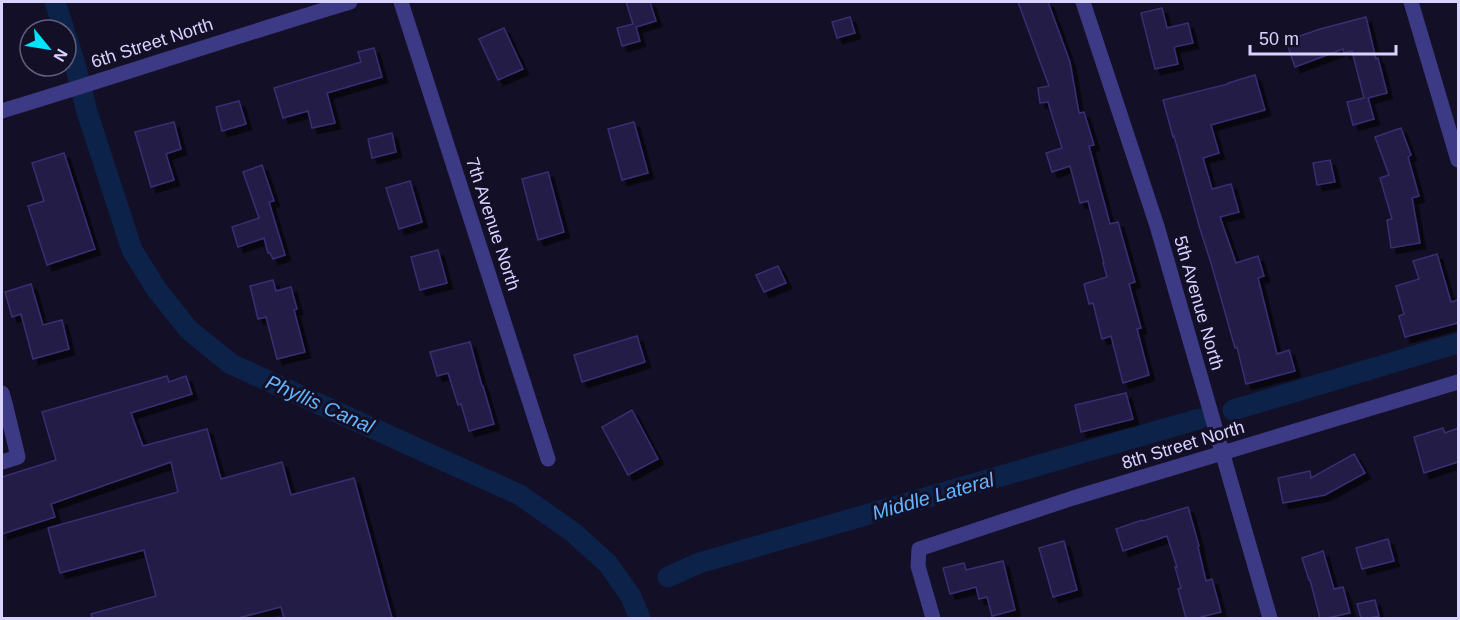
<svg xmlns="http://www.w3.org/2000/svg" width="1460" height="620" font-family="Helvetica,sans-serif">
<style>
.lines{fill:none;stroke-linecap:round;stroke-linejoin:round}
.canal{stroke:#0c2248;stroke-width:21}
.building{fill:#241b47;stroke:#3b2d73;stroke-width:1.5;filter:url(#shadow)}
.minor{stroke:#3d3a85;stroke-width:15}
.tertiary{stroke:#3d3a85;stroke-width:15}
.labels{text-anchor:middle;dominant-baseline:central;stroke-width:6;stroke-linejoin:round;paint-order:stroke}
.street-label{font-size:18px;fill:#d9d4ff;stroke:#130f26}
.water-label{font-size:20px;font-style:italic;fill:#62b6ff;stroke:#130f26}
</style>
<defs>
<filter id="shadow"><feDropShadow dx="5.5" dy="5.5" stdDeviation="0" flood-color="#0009"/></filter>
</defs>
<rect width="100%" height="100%" fill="#130f26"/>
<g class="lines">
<g class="canal">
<path d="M55 2 64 30"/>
<path d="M66 36 75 64 87 112 132 250 157 290 189 330 231 364 520 495 574 533 608 564 630 595 640 618"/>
<path d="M1233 410 1458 343"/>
<path d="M668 577 699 563 1199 419"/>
</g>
</g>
<g class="building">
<path d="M626 2H650L656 21 636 27 640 41 622 46 617 28 633 24Z"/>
<path d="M1018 2H1048L1070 62 1079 113 1084 112 1094 145 1089 146 1110 224 1118 222 1135 282 1129 284 1141 328 1137 329 1149 375 1123 383 1111 336 1102 339 1093 303 1089 304 1084 284 1107 277 1103 263H1104L1088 201 1080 203 1070 166 1052 172 1046 153 1062 148 1048 102 1040 103 1038 88 1049 86Z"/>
<path d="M1162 8 1167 28 1188 23 1193 43 1174 47 1178 64 1155 69 1141 13Z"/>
<path d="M850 17 855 33 837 38 832 22Z"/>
<path d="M1366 17 1376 59 1378 58 1387 93 1368 98 1374 119 1353 125 1347 102 1364 98 1352 51 1344 53 1343 49 1295 67 1286 41 1320 29Z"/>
<path d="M504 28 523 69 498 80 479 39Z"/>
<path d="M374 48 382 77 327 93 335 123 312 128 308 111 283 118 274 88 361 62 358 52Z"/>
<path d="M1255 75 1265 110 1211 125 1219 153 1203 158 1212 189 1231 184 1239 212 1220 217 1236 263 1258 256 1264 276 1258 278 1277 354 1289 350 1295 371 1246 384 1237 347 1235 348 1211 263 1200 229 1174 136 1173 137 1163 100 1228 84V83Z"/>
<path d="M239 101 246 124 222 131 216 107Z"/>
<path d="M174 122 181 149 166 154 174 180 151 187 135 132Z"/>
<path d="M634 122 648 173 622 180 608 129Z"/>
<path d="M1401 128 1411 155 1408 157 1419 196 1412 198 1420 243 1391 248 1387 220 1392 219 1380 178 1389 175 1375 137Z"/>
<path d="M392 133 396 152 372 158 368 139Z"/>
<path d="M64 153 95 249 47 265 28 206 44 201 32 163Z"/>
<path d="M1330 160 1335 182 1317 185 1313 163Z"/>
<path d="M262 165 274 201 269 202 285 255 273 259 270 253H268L264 238 238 247 232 227 259 218 243 172Z"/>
<path d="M548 172 564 232 538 240 522 179Z"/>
<path d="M410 181 422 222 399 229 386 188Z"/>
<path d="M438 250 447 283 420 290 411 257Z"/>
<path d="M1437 254 1451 302 1458 300V323L1405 337 1399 316 1404 314 1396 286 1419 279 1413 261Z"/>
<path d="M778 266 786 283 764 292 756 275Z"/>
<path d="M273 280 276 291 291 287 297 309 294 310 305 352 277 359 266 317 258 319 250 286Z"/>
<path d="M31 284 43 325 62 320 69 349 33 359 21 314 12 317 5 292Z"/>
<path d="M637 336 645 362 582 382 574 355Z"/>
<path d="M470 342 482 386H483L494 424 469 431 461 404 458 405 448 373 437 376 430 352Z"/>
<path d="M167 376 169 382 186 376 192 394 131 413 143 446 207 429 221 479 282 462 291 495 354 478 392 618H284L281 607 238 618H92L91 614 156 596 144 550 60 573 48 528 178 492 171 462 51 504 55 517 2 534V477L56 460 42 412Z"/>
<path d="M1126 393 1133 419 1081 432 1075 405Z"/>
<path d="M632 410 658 459 628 475 602 427Z"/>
<path d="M1443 428 1445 433 1458 428V462L1424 473 1414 437Z"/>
<path d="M1354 454 1365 473 1325 495 1283 503 1278 478 1310 471 1311 478Z"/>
<path d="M1188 507 1199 546 1198 547 1206 581 1212 579 1221 612 1197 618H1186L1178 589 1181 588 1175 567H1177L1167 536 1123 551 1116 529 1142 520 1143 521Z"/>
<path d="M1388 539 1394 561 1362 569 1356 548Z"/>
<path d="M1064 541 1077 590 1053 597 1039 548Z"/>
<path d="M1323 551 1334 589 1343 587 1350 613 1327 618H1320L1310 580H1309L1302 558Z"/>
<path d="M1003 561 1015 610 992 616 987 597 979 599 976 587 950 594 943 568 964 563 966 570Z"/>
<path d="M1375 600 1379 616 1369 618H1361L1357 604Z"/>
</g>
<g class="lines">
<g class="minor">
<path d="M401 2 548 459"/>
<path d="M1083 2 1157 226 1270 618"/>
<path d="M1411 2 1458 160"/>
<path d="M2 393 5 403 18 457 2 462"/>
<path d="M933 618 918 566 919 549 1073 498 1458 382"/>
</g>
<path class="tertiary" d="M2 111C118 76 233 37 350 2"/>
</g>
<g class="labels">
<g class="street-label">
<text transform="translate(152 43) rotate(-18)">6th Street North</text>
<text transform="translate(493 224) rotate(72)">7th Avenue North</text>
<text transform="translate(1199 303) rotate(74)">5th Avenue North</text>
<text transform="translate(1183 445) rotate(-17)">8th Street North</text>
</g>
<g class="water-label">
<text transform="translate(320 404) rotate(24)">Phyllis Canal</text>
<text transform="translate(933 496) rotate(-16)">Middle Lateral</text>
</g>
</g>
<rect width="1460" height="620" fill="none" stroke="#d9d4ff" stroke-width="6"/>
<g transform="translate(48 48) rotate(120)"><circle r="28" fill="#130f26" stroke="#625e7d" stroke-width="1.5"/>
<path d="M0-4.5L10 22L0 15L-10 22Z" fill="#00e5ff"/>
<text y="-9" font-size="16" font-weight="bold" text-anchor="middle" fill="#d9d4ff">N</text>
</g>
<path d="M1250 45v9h146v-9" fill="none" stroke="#d9d4ff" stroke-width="3"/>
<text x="1259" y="45" font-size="18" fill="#d9d4ff" stroke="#130f26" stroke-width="4.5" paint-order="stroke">50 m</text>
</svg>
